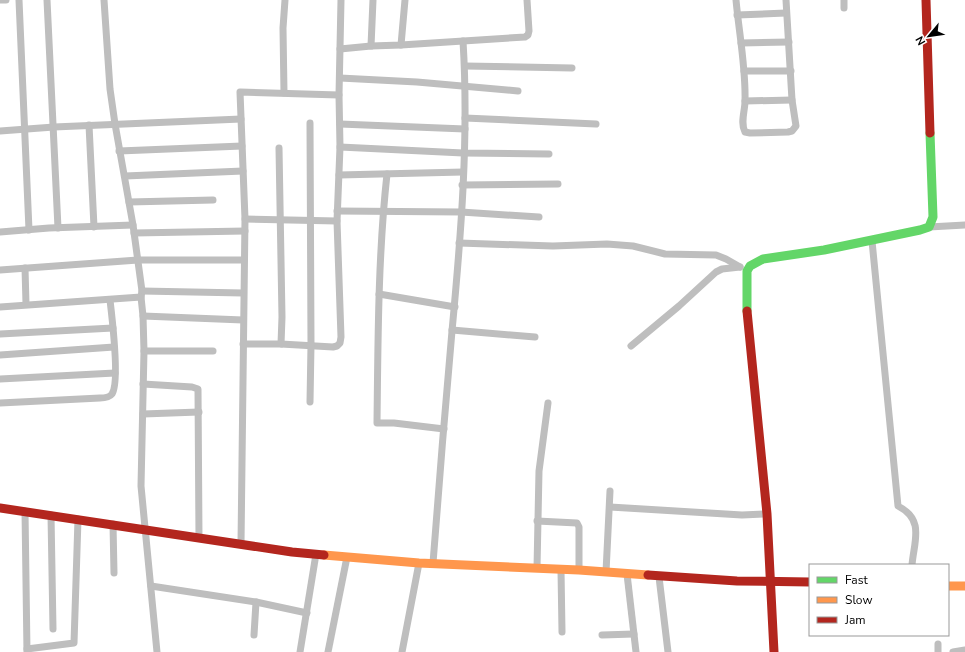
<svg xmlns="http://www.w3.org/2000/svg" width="965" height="652" font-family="'Nunito Sans',sans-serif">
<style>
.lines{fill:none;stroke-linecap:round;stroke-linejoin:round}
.street{stroke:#bebebe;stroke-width:7}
.fast{stroke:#63d668;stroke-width:9}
.slow{stroke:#ff974d;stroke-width:9}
.jam{stroke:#b3261e;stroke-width:9}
</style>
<rect width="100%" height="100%" fill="#fff"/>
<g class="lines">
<g class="street">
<path d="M0 0H6"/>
<path d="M19 0 29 230"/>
<path d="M47 0 58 228"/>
<path d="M104 0 110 89 115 124 133 225 142 291 141 297 143 316 144 351 141 486 157 652"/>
<path d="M736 0C739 33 746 68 745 101 745 111 740 123 745 132L750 133 788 132 792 131 796 126 792 100 786 0"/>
<path d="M844 0V8"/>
<path d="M737 15 786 13"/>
<path d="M741 43 789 42"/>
<path d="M401 45 405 0"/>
<path d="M371 46 373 0"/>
<path d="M340 49 371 46 401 45 525 37 528 35 529 31 527 0"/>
<path d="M465 66 572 68"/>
<path d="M744 71H791"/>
<path d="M340 78 417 82 518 91"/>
<path d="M284 93 283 28 285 0"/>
<path d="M745 101 792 100"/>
<path d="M465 118 596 124"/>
<path d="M340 124 465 129"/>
<path d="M89 125 94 227"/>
<path d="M0 131 54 127 241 119"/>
<path d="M340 147 463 153 549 154"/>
<path d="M279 148 282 317 281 344"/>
<path d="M119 151 242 146"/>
<path d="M387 174C378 256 378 340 377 423H394L444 429"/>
<path d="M339 175 463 172"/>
<path d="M125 176 243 171"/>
<path d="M462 185 558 184"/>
<path d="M129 202 213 200"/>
<path d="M337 211 461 212 539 217"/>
<path d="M245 219 337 221"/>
<path d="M929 227 965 225"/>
<path d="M0 232 49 228 133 225"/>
<path d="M134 233 245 231"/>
<path d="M872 241 898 506C925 520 914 541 912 565"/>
<path d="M459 243 553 246 607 244 633 246 665 254 716 255 726 259 740 267"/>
<path d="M25 268 26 304"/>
<path d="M0 270 138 260H244"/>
<path d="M142 291 243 293"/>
<path d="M379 294 455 307"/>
<path d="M0 307 141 297"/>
<path d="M143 316 243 320"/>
<path d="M452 330 535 337"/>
<path d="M0 334 113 328"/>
<path d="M243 344H281L333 347 337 346 340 343 341 337 337 221 340 147 339 95 341 0"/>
<path d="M631 346 679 306 716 272 722 269 740 267"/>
<path d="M144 351H213"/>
<path d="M0 355 114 347"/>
<path d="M0 379 115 373"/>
<path d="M143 384 192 387 198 389 199 538"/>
<path d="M310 402 311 345 310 123"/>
<path d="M0 403 100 398C104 398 109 398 112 394 120 382 112 317 110 300"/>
<path d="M143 414 199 412"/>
<path d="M610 507 742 515 767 514"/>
<path d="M25 511 27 652"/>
<path d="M51 515 53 629"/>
<path d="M537 521 577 523 579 527V570"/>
<path d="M113 524 114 573"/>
<path d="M241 544 245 219 240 92 339 95"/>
<path d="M433 563C439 486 445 408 452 331 461 235 469 137 463 41"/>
<path d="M537 568 539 471 548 403"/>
<path d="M561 570 562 632"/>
<path d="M606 572 610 491"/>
<path d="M627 574 636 652"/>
<path d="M659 577 668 652"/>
<path d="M151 586 256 602 307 613"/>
<path d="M254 635 256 602"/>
<path d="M602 635 634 634"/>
<path d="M938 644V652"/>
<path d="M27 649 74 643 78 519"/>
<path d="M300 652 316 554"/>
<path d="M328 652 347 557"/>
<path d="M402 652 419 563"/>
<path d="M953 652 965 650"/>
</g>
<path class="fast" d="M747 311V271L750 266 763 259 824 250 920 230 929 227 933 217 930 133"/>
<g class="slow">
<path d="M324 555 419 563 579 570 648 575"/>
<path d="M948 586H965"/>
</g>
<g class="jam">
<path d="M926 0 930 133"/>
<path d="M747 311 767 514 774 652"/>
<path d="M0 508 292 552 324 555"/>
<path d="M648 575 737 581 810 582"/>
</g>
</g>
<rect x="809" y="564" width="140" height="72" fill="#ffffff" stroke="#999999"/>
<rect x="817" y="577" width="20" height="6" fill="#63d668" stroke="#999999"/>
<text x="845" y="584" font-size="12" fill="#000000">Fast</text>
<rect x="817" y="597" width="20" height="6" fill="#ff974d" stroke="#999999"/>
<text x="845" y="604" font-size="12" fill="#000000">Slow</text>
<rect x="817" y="617" width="20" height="6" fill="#b3261e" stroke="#999999"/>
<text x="845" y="624" font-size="12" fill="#000000">Jam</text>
<g transform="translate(929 36) rotate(241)" stroke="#ffffff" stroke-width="3" paint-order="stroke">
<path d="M0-3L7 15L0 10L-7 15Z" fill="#000000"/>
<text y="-6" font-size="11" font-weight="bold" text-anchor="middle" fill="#000000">N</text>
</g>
</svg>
